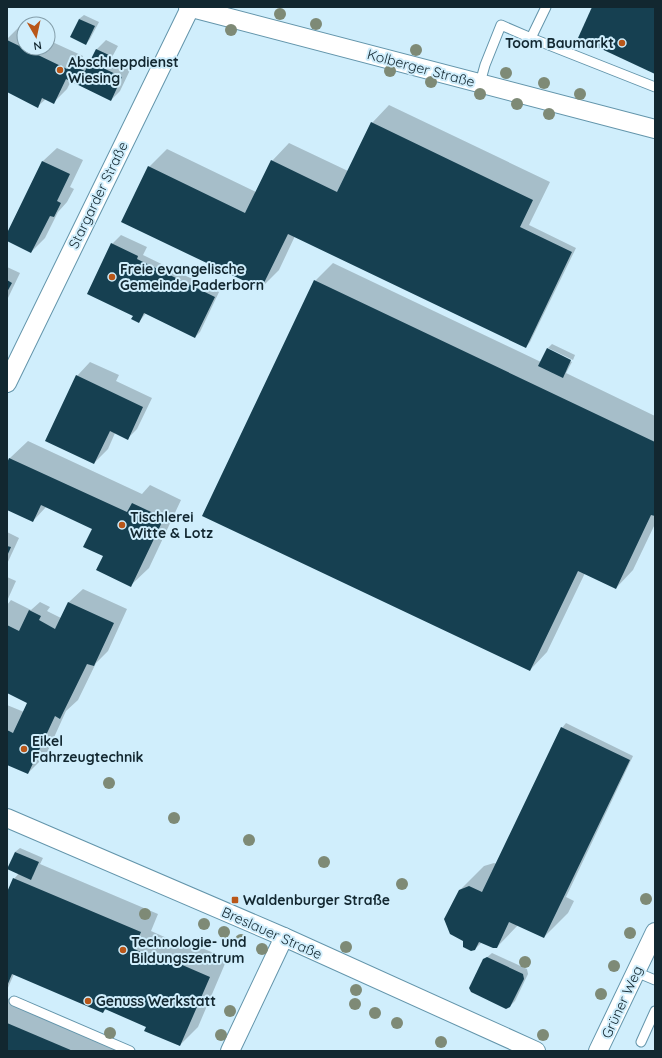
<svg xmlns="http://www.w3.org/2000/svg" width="662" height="1058" font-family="Quicksand,sans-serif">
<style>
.shadow{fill:#0003}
.building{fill:#164051}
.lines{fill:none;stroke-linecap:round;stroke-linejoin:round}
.lane-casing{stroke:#6395ab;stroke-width:11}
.street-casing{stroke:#6395ab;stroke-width:20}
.lane{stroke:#fff;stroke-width:9}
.street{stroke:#fff;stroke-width:18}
.tree{fill:#7e8a76}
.poi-dot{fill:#b95719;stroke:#d0eefc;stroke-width:1.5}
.labels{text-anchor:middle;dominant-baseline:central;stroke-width:4;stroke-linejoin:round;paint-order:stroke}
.poi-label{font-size:14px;font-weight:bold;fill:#122730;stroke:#d0eefc;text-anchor:start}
.street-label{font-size:14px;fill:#122730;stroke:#d0eefc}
</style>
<rect width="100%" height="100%" fill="#d0eefc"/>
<g class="shadow">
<path d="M84 15 99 22 90 39 86 44 79 19Z"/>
<path d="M20 26 24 28V48H48V40L83 56 80 63 88 67 96 50 106 40 118 46 111 59 131 68 120 91 111 100 71 81 67 89 54 102 46 99 38 106 7 91V39Z"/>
<path d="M389 105 550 182 529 225 576 248 530 342 526 347 295 236 279 270 261 288 149 167 167 149 256 192 272 161 289 143 348 171 372 123Z"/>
<path d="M57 148 83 160 70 187 74 189 67 202 58 212 45 238 31 252 7 240V235L43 161Z"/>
<path d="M121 235 147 247 143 255 219 292 200 332 195 337 146 313 139 322 134 315 112 244Z"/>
<path d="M333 263 541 362 548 348V350L572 362 566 373 655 416V524L633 570 616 588 585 573 547 652 530 670 315 281Z"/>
<path d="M7 267 20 273 7 300Z"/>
<path d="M552 344 575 355 573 360 548 348Z"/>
<path d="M90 362 119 375 116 381 152 398 137 429 128 438 115 433 108 449 94 463 77 376Z"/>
<path d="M28 441 142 494 150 485 181 500 149 568 131 585 105 556 93 528 46 507 33 521 7 509V465L10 458Z"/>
<path d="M7 532 19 538 7 564Z"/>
<path d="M7 577 16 581 7 601Z"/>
<path d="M83 589 127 609 108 651 96 663 78 700 66 711 46 755 28 773 7 764V705L24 712 28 703 7 692V605L11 600 31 610 40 602 50 607 47 611 61 618 69 602Z"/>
<path d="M566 723 633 756 566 897 574 901 568 913 544 937 518 925 497 947 482 942 475 949 459 891 484 866 494 863 497 864 562 728Z"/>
<path d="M20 848 43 858 40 864 158 914 151 931 187 947 191 943 227 959 198 1027 180 1045 147 1026 106 1009 103 1012 14 974 7 990V894L14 879 19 873 15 852Z"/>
<path d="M492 953 527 969 528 974 515 1001 510 1006 484 960Z"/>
<path d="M7 998 132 1051H7Z"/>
</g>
<g class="building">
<path d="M592 7H655V74L578 38Z"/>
<path d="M79 19 95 26 86 45 70 37Z"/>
<path d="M7 40 67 69 69 64 85 71 96 49 109 55 103 68 122 77 111 101 66 79 54 104 42 98 38 108 7 92Z"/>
<path d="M371 122 533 200 520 227 572 252 526 348 288 234 261 289 121 222 148 166 245 213 271 160 337 192Z"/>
<path d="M42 161 70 174 57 201 61 203 54 217 50 216 31 253 7 241V233Z"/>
<path d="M111 243 138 256 137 259 215 297 195 338 144 313 139 323 131 319 133 316 87 294Z"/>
<path d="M7 280 12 283 7 292Z"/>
<path d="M314 280 655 442V516L651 515 616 589 578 571 530 671 202 516Z"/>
<path d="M547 348 571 360 563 378 538 366Z"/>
<path d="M76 375 143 407 128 440 110 431 94 464 45 441Z"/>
<path d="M9 458 127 512 132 503 164 518 131 587 96 570 103 556 83 547 92 529 41 505 33 522 7 510V463Z"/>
<path d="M7 546 11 547 7 556Z"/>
<path d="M68 602 114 623 94 666 87 664 60 719 55 716 28 774 7 765V730L13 733 27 703 7 693V625L19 631 29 610 41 616 39 620 55 629Z"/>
<path d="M561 727 630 760 544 938 509 922 497 948H493L479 942 475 950 471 951 463 947V941L450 934 444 919 459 890 469 886 482 892Z"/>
<path d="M15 852 39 862 31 880 7 869Z"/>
<path d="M13 878 141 932 134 949 171 965 173 961 210 977 180 1046 144 1031 146 1027 105 1009 103 1013 12 974 7 986V892Z"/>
<path d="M487 957 523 974 524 979 510 1007 506 1009 471 992 469 988 483 959Z"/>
<path d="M7 1023 73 1051H7Z"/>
</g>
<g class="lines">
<g class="lane-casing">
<g id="lane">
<path d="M531 38 546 7"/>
<path d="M480 83 485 65 501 25 531 38 655 87"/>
<path d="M636 972 655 980"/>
<path d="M14 1001 130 1051"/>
<path d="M641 1042 655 1011"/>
</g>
</g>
<g class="street-casing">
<g id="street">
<path d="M188 7 655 129"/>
<path d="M7 383 190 8"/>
<path d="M7 818 284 937 536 1051"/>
<path d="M230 1051 284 937"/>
<path d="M598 1051 655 932"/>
</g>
</g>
<use href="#lane" class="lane"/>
<use href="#street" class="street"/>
</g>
<g class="tree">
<circle cx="280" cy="14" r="6"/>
<circle cx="316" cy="24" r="6"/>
<circle cx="231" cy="30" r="6"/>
<circle cx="416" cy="50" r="6"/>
<circle cx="390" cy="71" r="6"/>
<circle cx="506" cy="73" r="6"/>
<circle cx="431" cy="82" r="6"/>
<circle cx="544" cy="83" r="6"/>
<circle cx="480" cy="94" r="6"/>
<circle cx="580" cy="94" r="6"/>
<circle cx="517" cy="104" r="6"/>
<circle cx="549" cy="114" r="6"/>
<circle cx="109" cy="783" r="6"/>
<circle cx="174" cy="818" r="6"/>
<circle cx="249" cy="840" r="6"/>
<circle cx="324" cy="862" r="6"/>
<circle cx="402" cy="884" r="6"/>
<circle cx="646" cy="899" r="6"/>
<circle cx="145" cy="914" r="6"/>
<circle cx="204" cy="924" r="6"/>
<circle cx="224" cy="932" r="6"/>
<circle cx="630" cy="933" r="6"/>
<circle cx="241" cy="940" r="6"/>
<circle cx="346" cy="947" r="6"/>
<circle cx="262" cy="949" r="6"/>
<circle cx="525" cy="962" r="6"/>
<circle cx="614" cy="966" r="6"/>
<circle cx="356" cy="990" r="6"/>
<circle cx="601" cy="994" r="6"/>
<circle cx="355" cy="1004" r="6"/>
<circle cx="230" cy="1011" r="6"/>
<circle cx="375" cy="1013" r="6"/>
<circle cx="397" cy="1023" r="6"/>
<circle cx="110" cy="1033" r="6"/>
<circle cx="221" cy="1035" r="6"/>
<circle cx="543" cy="1035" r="6"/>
<circle cx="441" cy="1042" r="6"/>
</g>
<g class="poi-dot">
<circle cx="622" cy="43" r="4"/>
<circle cx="60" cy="70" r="4"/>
<circle cx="112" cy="277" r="4"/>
<circle cx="122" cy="525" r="4"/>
<circle cx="24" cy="749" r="4"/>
<rect x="231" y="896" width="8" height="8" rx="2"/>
<circle cx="123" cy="950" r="4"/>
<circle cx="88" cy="1001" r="4"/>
</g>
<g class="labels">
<g class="poi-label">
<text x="614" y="43" text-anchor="end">Toom Baumarkt</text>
<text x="68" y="62">Abschleppdienst<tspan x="68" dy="16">Wiesing</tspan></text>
<text x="120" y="269">Freie evangelische<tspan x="120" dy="16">Gemeinde Paderborn</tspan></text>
<text x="130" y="517">Tischlerei<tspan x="130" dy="16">Witte &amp; Lotz</tspan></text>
<text x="32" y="741">Eikel<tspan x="32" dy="16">Fahrzeugtechnik</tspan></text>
<text x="243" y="900">Waldenburger Straße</text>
<text x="131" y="942">Technologie- und<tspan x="131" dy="16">Bildungszentrum</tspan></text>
<text x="96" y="1001">Genuss Werkstatt</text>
</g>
<g class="street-label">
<text transform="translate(421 68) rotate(15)">Kolberger Straße</text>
<text transform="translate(98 195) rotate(-64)">Stargarder Straße</text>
<text transform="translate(272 933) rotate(24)">Breslauer Straße</text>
<text transform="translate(622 1002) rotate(-65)">Grüner Weg</text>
</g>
</g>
<rect width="662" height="1058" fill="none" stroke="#122730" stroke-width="16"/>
<g transform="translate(36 36) rotate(171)"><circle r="19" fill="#d0eefc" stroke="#849eaa"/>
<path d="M0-3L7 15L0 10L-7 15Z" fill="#b95719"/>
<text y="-6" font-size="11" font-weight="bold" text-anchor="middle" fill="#122730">N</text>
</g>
</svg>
